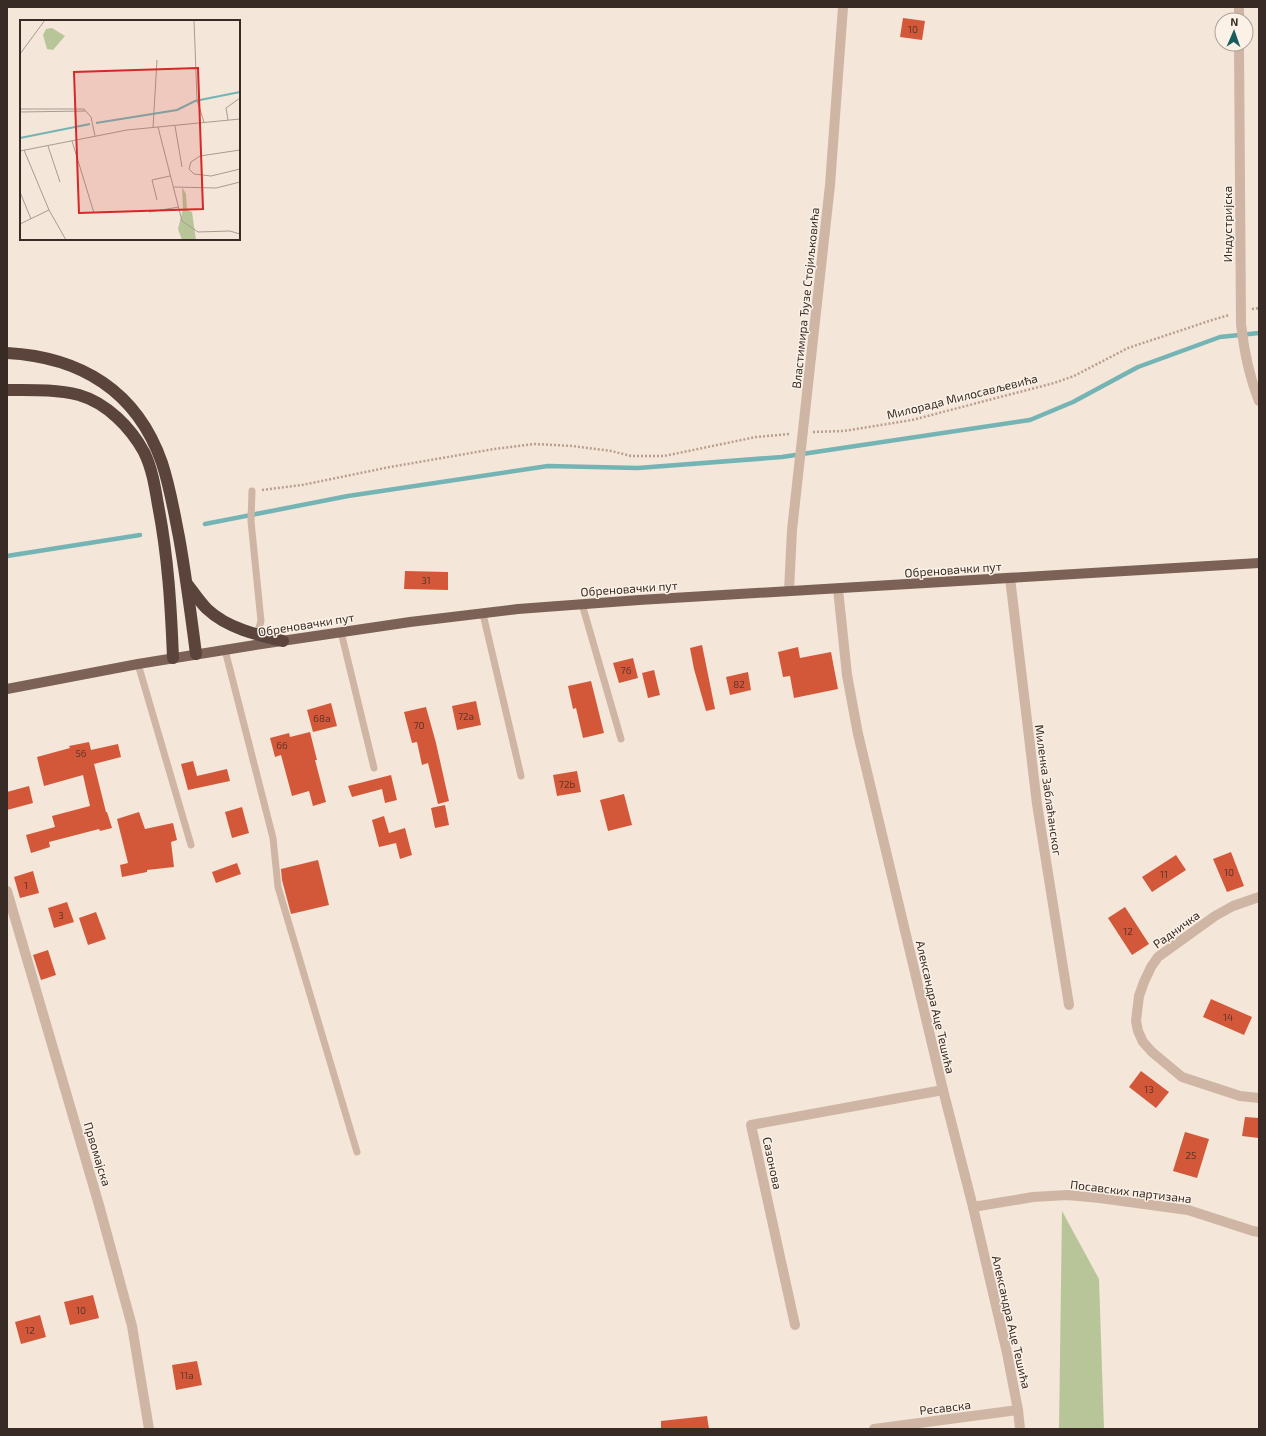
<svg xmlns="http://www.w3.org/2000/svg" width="1266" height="1436" font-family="'Exo 2',sans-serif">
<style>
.green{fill:#b8c598}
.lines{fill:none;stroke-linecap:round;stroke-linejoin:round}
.stream{stroke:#75b4b4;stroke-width:4.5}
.building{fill:#d35839}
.path{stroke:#ba9f8e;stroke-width:2.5;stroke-dasharray:2 2;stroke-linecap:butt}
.service{stroke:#ceb5a4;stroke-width:7}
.minor{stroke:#ceb5a4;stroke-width:10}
.primary{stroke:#7c6156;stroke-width:10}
.motorway{stroke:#5a443c;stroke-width:12}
.labels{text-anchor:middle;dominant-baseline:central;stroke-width:3;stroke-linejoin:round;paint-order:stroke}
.number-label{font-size:10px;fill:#5f362b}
.street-label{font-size:12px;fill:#382b26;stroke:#fbf1e6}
.inset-river{fill:none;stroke:#75b4b4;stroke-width:2}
.inset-road{fill:none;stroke:#a99b91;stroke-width:1}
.view{fill:#d62828;fill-opacity:0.15;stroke:#d62828;stroke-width:2}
.inset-edge{fill:none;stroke:#382b26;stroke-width:2}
</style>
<rect width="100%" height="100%" fill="#f4e6d9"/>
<path class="green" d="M1062 1211 1099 1279 1104 1429H1059Z"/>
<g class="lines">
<g class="stream">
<path d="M205 524 348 496 548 466 638 468 782 457 1030 420 1073 402 1138 367 1220 337 1259 333"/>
<path d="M7 556 140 535"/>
</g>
</g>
<g class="building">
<path d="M903 18 925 21 922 40 900 37Z"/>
<path d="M405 571 448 572V590L404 589Z"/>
<path d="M702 645 715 709 706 711 694 669 690 648Z"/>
<path d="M798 647 800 658 831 652 838 689 794 698 790 676 783 677 778 652Z"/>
<path d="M633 658 638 678 619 683 613 663Z"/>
<path d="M654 670 660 695 648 698 642 673Z"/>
<path d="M748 672 751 690 730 695 726 677Z"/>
<path d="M591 681 604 733 583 738 576 708 573 709 568 686Z"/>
<path d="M476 701 481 725 457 730 452 706Z"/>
<path d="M331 703 337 726 313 732 307 710Z"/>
<path d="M426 707 436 743 449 801 438 804 428 763 422 765 417 742 412 743 404 712Z"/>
<path d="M310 732 317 760H315L326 802 313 806 309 791 292 796 281 755 275 757 270 738 289 733 290 737Z"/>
<path d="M89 742 91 750 118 744 121 757 94 764 106 812H107L112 828 100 831 99 829 49 842 50 847 31 853 26 835 55 827 52 816 90 806 83 775 44 786 37 757 70 748 69 746Z"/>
<path d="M193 761 197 776 227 769 230 781 188 790 181 764Z"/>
<path d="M577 771 581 792 557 796 553 775Z"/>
<path d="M391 775 397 800 385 803 382 789 352 797 348 786Z"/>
<path d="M29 786 33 803 7 810V792Z"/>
<path d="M624 794 632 825 608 831 600 800Z"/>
<path d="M445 805 449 825 435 828 431 808Z"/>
<path d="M242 807 249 833 232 838 225 812Z"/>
<path d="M139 812 145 829 173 823 177 840 171 842 174 867 147 870V872L122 877 120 865 128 863 117 819Z"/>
<path d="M384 816 389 833 405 828 412 855 400 859 396 843 379 847 372 820Z"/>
<path d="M1231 852 1244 886 1227 892 1213 859Z"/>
<path d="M1176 855 1186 870 1152 892 1142 877Z"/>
<path d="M318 860 329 905 291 914 282 880 281 869Z"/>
<path d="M237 863 241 874 216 883 212 872Z"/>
<path d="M33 871 39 893 20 898 14 877Z"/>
<path d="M67 902 74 922 54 928 48 908Z"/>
<path d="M1125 907 1149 944 1132 955 1108 918Z"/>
<path d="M96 912 106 939 88 945 79 918Z"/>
<path d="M48 950 56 975 41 980 33 955Z"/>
<path d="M1211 999 1252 1017 1244 1035 1203 1017Z"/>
<path d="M1141 1071 1169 1092 1156 1108 1129 1087Z"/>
<path d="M1245 1117 1259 1118V1138L1242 1136Z"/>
<path d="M1185 1132 1209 1139 1197 1178 1173 1171Z"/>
<path d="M93 1295 99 1318 70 1325 64 1302Z"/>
<path d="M40 1315 46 1337 21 1344 15 1322Z"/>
<path d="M197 1361 202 1385 176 1390 172 1365Z"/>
<path d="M707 1416 709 1429H661V1421Z"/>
</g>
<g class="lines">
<g class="path">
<path d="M1252 309 1259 308"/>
<path d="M813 432 844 431 912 420 1054 383 1074 376 1128 348 1209 321 1229 315"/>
<path d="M262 490 302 485 390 467 494 449 535 444 573 446 611 451 631 456H664L756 437 790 434"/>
</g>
<g class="service">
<path d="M252 491 251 521 261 621 257 635"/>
<path d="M582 604 621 739"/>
<path d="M483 614 521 776"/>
<path d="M341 632 374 768"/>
<path d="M225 650 273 838 278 887 357 1152"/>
<path d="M138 664 191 845"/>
</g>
<g class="minor">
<path d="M1239 7V20"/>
<path d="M1239 44 1241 324C1244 351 1249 376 1259 401"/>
<path d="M1010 578 1037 804 1069 1005"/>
<path d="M838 589 847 675 858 734 943 1090 973 1207 1007 1353 1018 1410 1020 1429"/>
<path d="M789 591 792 530 830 185 843 7"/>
<path d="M7 891 99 1205 132 1326 149 1429"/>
<path d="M1259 897 1233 906 1215 916 1158 957 1151 967 1144 982 1139 996 1136 1021 1138 1031 1143 1042 1152 1052 1182 1077 1240 1096 1259 1098"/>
<path d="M973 1207 1033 1197 1067 1195 1100 1198 1188 1210 1253 1231 1259 1232"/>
<path d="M795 1325 751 1125 943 1090"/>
<path d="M874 1429 1018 1410"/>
</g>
<path class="primary" d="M7 689 138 664 268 643 410 622 518 609 639 600 1259 563"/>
<g class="motorway">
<path d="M7 353C81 357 137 391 162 463 170 487 174 512 179 537 186 576 191 615 196 654"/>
<path d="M7 390C31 390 56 389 79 395 107 403 131 428 144 452 152 468 155 487 158 505 168 556 171 607 173 658"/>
<path d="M188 585C194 593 200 602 207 609 227 628 257 635 283 641"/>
</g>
</g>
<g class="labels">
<g class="number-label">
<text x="913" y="29">10</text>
<text x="426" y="580">31</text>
<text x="626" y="670">76</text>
<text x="739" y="684">82</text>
<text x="466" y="716">72a</text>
<text x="322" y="718">68a</text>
<text x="419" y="725">70</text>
<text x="282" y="745">66</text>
<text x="81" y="753">56</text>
<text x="567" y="784">72b</text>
<text x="1229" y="872">10</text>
<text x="1164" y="874">11</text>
<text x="26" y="885">1</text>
<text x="61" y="915">3</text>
<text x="1128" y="931">12</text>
<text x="1228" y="1017">14</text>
<text x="1149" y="1089">13</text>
<text x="1191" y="1155">25</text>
<text x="81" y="1310">10</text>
<text x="30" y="1330">12</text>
<text x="187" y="1375">11a</text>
</g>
<g class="street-label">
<text transform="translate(1227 224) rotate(-90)">Индустријска</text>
<text transform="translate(805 298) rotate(-84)">Властимира Ђузе Стојиљковића</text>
<text transform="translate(962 396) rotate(-14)">Милорада Милосављевића</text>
<text transform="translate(953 569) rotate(-4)">Обреновачки пут</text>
<text transform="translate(629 588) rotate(-4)">Обреновачки пут</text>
<text transform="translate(306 624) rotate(-9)">Обреновачки пут</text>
<text transform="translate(1049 790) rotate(82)">Миленка Заблаћанског</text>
<text transform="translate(1176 929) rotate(-36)">Радничка</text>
<text transform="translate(936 1007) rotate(77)">Александра Аце Тешића</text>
<text transform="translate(98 1154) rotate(73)">Првомајска</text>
<text transform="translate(773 1163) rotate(78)">Сазонова</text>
<text transform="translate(1131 1191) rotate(7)">Посавских партизана</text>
<text transform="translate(1012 1322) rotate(77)">Александра Аце Тешића</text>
<text transform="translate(945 1407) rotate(-7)">Ресавска</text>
</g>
</g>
<g transform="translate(20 20)">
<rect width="220" height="220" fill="#f4e6d9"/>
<path d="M32 8 45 16 33 30 27 29 23 15 26 9ZM162 167 166 174 167 190 172 192 176 220H162L158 209 163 189Z" fill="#b8c598"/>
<path class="inset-river" d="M76 103 157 90 175 81 220 72M0 118 70 104"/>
<path class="inset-road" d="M174 0 177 80 184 102M0 34 25 0M0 89H64L71 97 75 116M0 92 65 91M208 100 206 88 220 78M155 106 162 147M138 107 162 201 178 212 210 211 220 214M133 108 137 40M52 121 74 193M28 126 40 162M4 130 29 190 46 220M220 130 180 136 171 142 169 149 174 154 191 156 220 149M0 131 107 110 220 99M154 167 196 168 220 162M0 172 11 199M137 180 132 160 150 156M129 192 159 187M0 204 29 190"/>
<path class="view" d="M178 48 183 189 59 193 54 52Z"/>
<rect width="220" height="220" class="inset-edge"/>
</g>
<rect width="1266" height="1436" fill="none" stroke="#382b26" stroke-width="16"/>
<g transform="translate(1234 32) rotate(2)"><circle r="19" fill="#fbf1e6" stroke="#ada299"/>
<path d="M0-3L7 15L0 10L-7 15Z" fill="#175d5e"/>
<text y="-6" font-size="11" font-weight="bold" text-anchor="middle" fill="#382b26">N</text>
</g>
</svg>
